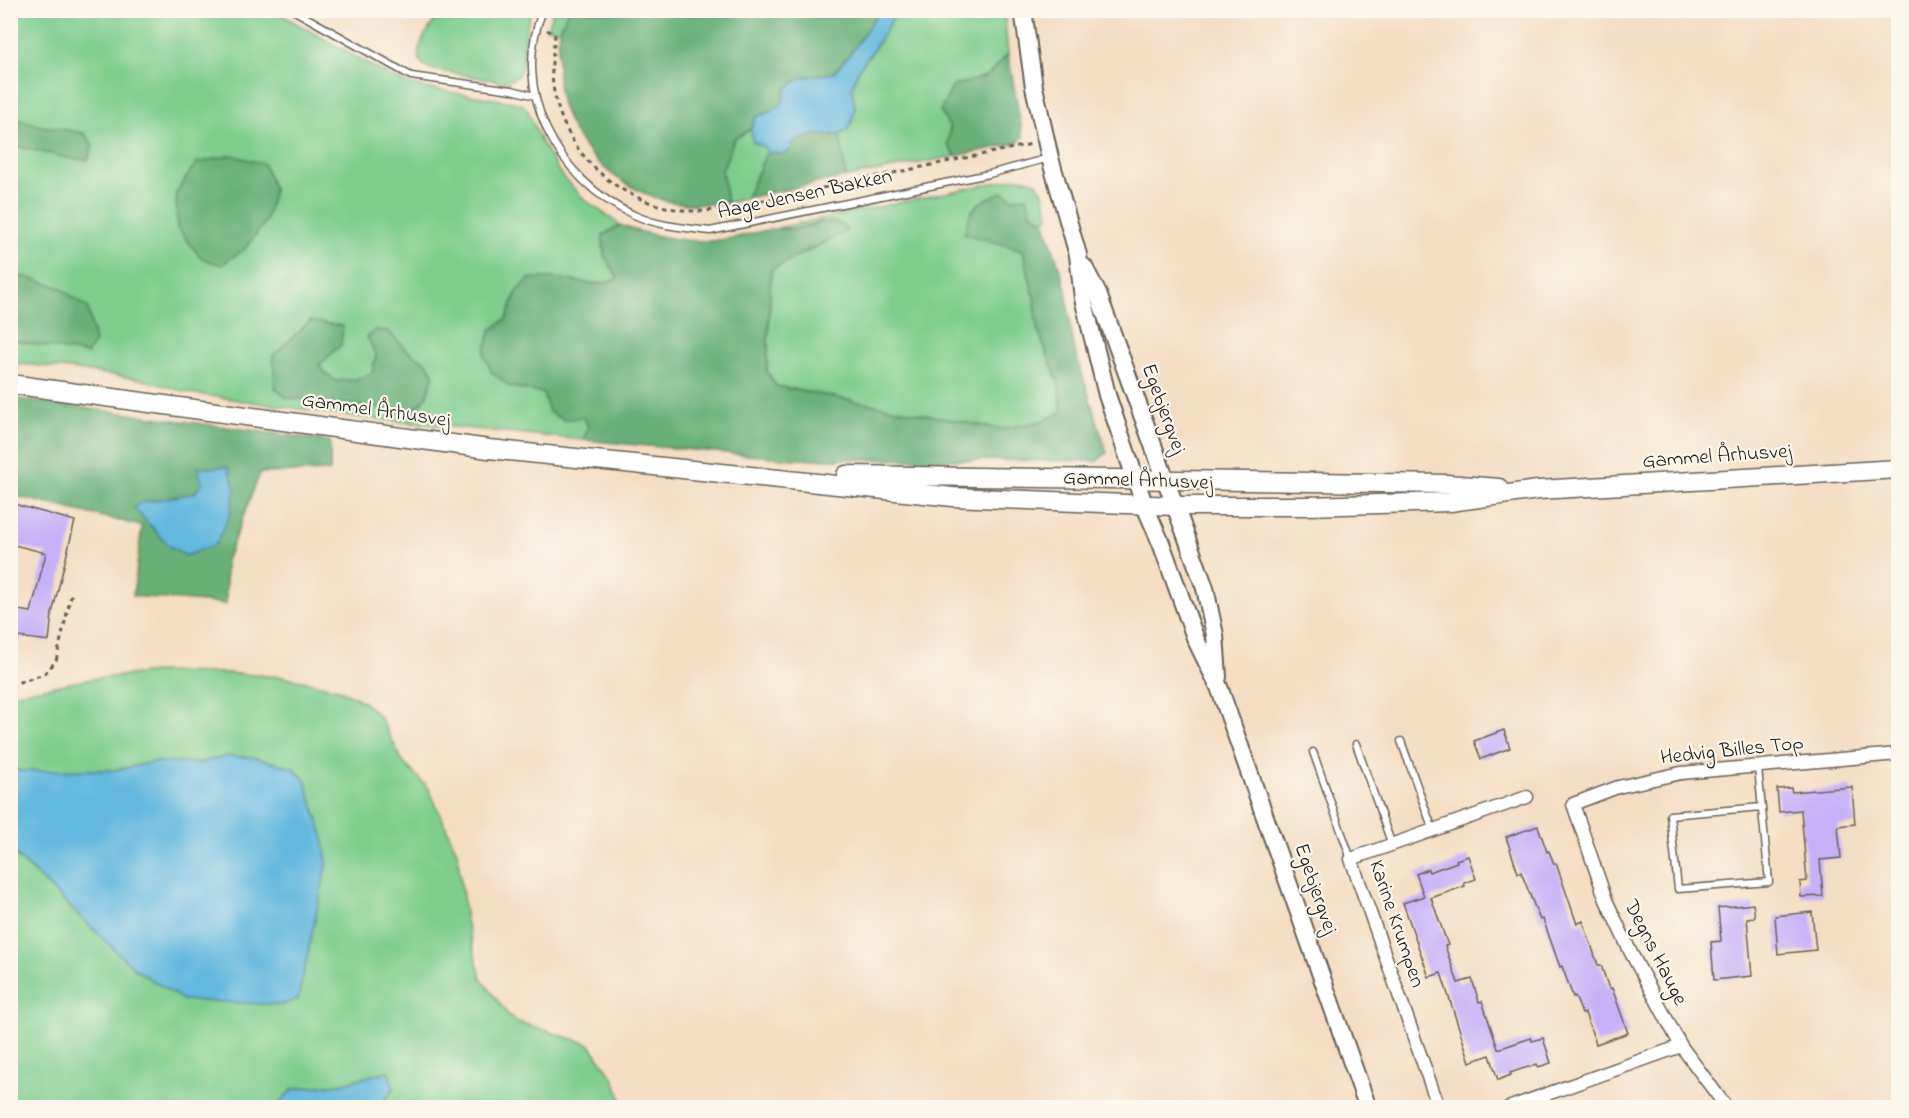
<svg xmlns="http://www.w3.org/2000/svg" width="1909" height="1118" font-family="'Indie Flower',sans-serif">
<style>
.green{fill:#7fcd8d;stroke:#4e7454;stroke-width:1.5;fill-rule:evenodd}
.forest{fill:#67b078;stroke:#42664a;stroke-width:1.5}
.water{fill:#63b8df;stroke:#406a7e;stroke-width:1.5}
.building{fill:#c6b0f8}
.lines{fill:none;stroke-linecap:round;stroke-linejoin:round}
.service-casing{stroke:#686056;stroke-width:9}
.minor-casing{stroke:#686056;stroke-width:15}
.tertiary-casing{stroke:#686056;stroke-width:20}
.secondary-casing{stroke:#686056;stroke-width:21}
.path{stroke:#686056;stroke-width:3;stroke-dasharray:4.5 4.5;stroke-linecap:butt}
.service{stroke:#fff;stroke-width:6}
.minor{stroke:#fff;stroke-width:12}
.tertiary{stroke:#fff;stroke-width:16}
.secondary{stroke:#fff;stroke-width:18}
.labels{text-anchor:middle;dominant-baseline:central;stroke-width:4.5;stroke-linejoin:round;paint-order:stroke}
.street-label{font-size:21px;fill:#1c1c1c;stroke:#fbf7ec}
</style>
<rect width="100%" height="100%" fill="#fbf7ec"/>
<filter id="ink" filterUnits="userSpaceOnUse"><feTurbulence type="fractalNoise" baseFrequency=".0167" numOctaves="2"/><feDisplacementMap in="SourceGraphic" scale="12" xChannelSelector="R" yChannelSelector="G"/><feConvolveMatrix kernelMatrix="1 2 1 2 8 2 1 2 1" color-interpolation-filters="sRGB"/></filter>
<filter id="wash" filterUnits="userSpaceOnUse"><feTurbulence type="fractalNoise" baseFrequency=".008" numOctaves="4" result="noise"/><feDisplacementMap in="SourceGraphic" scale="24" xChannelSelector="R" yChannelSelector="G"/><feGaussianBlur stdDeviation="1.35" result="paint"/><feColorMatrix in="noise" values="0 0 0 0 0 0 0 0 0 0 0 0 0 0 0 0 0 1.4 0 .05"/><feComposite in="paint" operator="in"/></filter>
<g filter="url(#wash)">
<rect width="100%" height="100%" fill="#f4dec3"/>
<g class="green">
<path d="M11 10 275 11 391 77 412 85 432 89 513 102 523 105 527 109 541 142 561 175 584 199 620 225 603 236 604 255 618 278 610 282 584 284 557 278 517 291 507 318 490 331 511 387 543 392 564 420 583 417 588 426 584 440 357 417 190 393 140 379 70 369 11 363V340L87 354 22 276 10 284 11 145 68 158 88 160 93 145 84 133 41 126 11 116ZM388 331 408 351 427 363 363 407 349 404 273 356 341 345 319 365 325 373 336 381 356 379 372 373 376 355Z"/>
<path d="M441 11H507L513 14 516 11H532C528 20 526 29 525 39 522 61 527 83 498 81L430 69C403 57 431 27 441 11Z"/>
<path d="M553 11H569L560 30 547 28Z"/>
<path d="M897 11H1004L1008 54 987 76 953 87 948 145 956 156 846 177 840 135 850 127 855 109 852 88 859 68 874 49Z"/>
<path d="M751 129 753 142 764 147 767 152 746 198 727 203 722 171 734 139Z"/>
<path d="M1017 178C1045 179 1043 193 1049 217L1044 220 1032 214 965 233 1023 250 1035 302 1037 328 1058 382 1062 412 1043 421 1001 429 776 386 767 371 771 270 846 231 822 221 794 229 777 228Z"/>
<path d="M155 672 226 673 284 677 338 689 362 701 380 717 403 762 429 789 457 852 466 921 481 978 509 1016 518 1022 589 1044 613 1077 624 1107H380L394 1088 388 1071 341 1084 293 1089 276 1107H11L10 850 136 970 183 999 227 756 200 763 156 762 114 770 19 771 11 767V694L92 679Z"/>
</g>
<g class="forest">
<path d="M569 11H879L853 50 833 73 801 78 786 89 782 104 772 111 756 117 751 129 734 139 722 171 727 203C703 205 674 206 651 196 606 178 567 139 559 91 558 83 558 75 558 68 557 48 557 27 569 11Z"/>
<path d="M1008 54 1023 136 1018 143 956 156 948 145 950 128 940 111 953 86 987 76Z"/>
<path d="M11 116 41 126 84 133 93 145 88 160 68 158 11 145Z"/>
<path d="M815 135H840L846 177 746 198 767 152 781 154 795 141Z"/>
<path d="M232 155 264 164 274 190 266 221 245 249 221 265 201 258 177 227 176 193 196 163Z"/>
<path d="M1003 192 1013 198 1027 197 1032 214 1044 220 1066 289 1073 345 1107 453 1097 461 793 459 584 440 588 426 583 417 564 420 549 412 543 393 511 387 492 373 484 354 490 331 507 318 517 291 530 278C539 278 547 278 555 278 577 280 597 290 618 278L604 255 603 235 620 225C648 235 675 241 706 241 730 241 751 232 775 229 781 228 787 230 793 229 812 228 829 214 846 228V231L771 270 767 371 776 386 1001 429 1043 421 1062 412 1058 382 1037 328 1035 302 1023 250 965 234C969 206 978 201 1003 192Z"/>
<path d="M22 276 59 287 88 308 95 342 87 354 11 340V284Z"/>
<path d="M310 321 343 326 341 345 319 365 325 373 336 381 356 379 372 373 376 355 367 337 375 330 388 331 408 351 427 363 434 375 426 398 414 410 363 407 349 404 287 398 275 388 273 356Z"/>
<path d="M11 398 330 441V471L260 473 226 561V604L133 596 142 526 11 495Z"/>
</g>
<g class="water">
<path d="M879 11H897L874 49 859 68 852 88 855 109 850 127 840 135H815L795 141 789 152 781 154 767 152 764 147 753 142 751 129 756 117 772 111 782 104 786 89 801 78 834 73 853 50Z"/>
<path d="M228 467 235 489 230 514 216 544 186 556 167 544 134 508 140 503 195 493 202 483 198 468Z"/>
<path d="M227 756 253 757 293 768 305 780 323 836 327 864 298 999 282 1005 183 1000 136 970 11 850V767L19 771 114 770 156 762 200 763Z"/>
<path d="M388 1071 394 1088 380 1107H276L293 1089 341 1084Z"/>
</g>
<g id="blocks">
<g class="building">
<path d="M10 503 75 521 52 614 49 641 10 636V609L31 612 46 553 10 544Z"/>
<path d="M1504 730 1510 748 1481 759 1474 741Z"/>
<path d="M1852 787 1855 824 1838 826 1841 858 1820 860 1823 896 1801 897 1800 882 1807 881 1801 810 1779 812 1777 789 1791 788 1792 792Z"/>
<path d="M1538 826 1547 852 1549 851 1554 864 1556 863 1577 924 1583 921 1598 965H1601L1609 989 1612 988 1628 1033 1596 1044 1585 1013 1582 1014 1575 996 1573 997 1562 966 1560 967 1543 919 1540 920 1521 872 1518 873 1506 837Z"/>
<path d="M1468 856 1476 879 1464 883 1465 886 1431 898 1448 945 1445 946 1458 983 1472 979 1479 1002 1482 1001 1498 1049 1531 1038 1532 1041 1543 1038 1551 1063 1538 1067 1537 1064 1510 1073 1511 1075 1498 1080 1490 1055 1470 1062 1441 973 1429 977 1403 903 1424 896 1416 874 1428 869 1429 872 1457 862 1456 860Z"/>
<path d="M1753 904 1755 917 1747 918 1752 976 1714 980 1711 942 1721 941 1718 908Z"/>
<path d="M1812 912 1816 950 1778 954 1775 916Z"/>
</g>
</g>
</g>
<g filter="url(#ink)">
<use href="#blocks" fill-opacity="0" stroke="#686056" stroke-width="1.5"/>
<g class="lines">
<g class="service-casing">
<g id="service">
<path d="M293 10 411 76 512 90 535 96"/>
<path d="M543 10C509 91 558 181 634 215 658 226 685 228 710 231L989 174 1049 158"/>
<path d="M1401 741 1433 830"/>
<path d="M1356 744 1392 845"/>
<path d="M1313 752 1351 859"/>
<path d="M1758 768 1769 882 1678 889 1670 815 1762 807"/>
</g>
</g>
<g class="minor-casing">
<g id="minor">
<path d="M1439 1108 1351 859 1527 797"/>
<path d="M1508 1108 1681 1046"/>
<path d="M1727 1108 1681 1046 1630 951 1606 900 1573 804 1618 787 1681 773 1898 754"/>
</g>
</g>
<g class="tertiary-casing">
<g id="tertiary">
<path d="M1023 10 1034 87 1050 158 1078 255 1083 298 1107 395 1144 504 1161 543 1196 640 1219 687 1368 1108"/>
<path d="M1084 267 1098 294 1205 588 1215 635 1218 677"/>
</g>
</g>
<g class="secondary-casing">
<g id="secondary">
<path d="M10 384 489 449 953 497 1175 506H1307L1450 502 1538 490 1898 469"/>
<path d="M846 475 1447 484 1499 488"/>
</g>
</g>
<g class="path">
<path d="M547 30 555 34C554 48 551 61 552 75 557 152 622 210 698 211 707 212 717 209 726 208L1032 144"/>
<path d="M10 685 44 674 56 661 72 591"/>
</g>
<use href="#service" class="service"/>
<use href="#minor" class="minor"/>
<use href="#tertiary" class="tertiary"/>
<use href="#secondary" class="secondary"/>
</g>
</g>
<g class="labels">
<g class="street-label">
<text transform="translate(805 195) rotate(-12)">Aage Jensen Bakken</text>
<text transform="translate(1163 409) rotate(70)">Egebjergvej</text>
<text transform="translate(376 411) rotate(8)">Gammel Århusvej</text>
<text transform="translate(1717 457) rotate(-4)">Gammel Århusvej</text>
<text transform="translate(1138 481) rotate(2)">Gammel Århusvej</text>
<text transform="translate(1732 751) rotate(-6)">Hedvig Billes Top</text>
<text transform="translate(1315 889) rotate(71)">Egebjergvej</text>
<text transform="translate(1396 924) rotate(71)">Karine Krumpen</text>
<text transform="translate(1655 953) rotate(63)">Degns Hauge</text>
</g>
</g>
<rect width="1909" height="1118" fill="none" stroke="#fbf7ec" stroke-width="36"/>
</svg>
